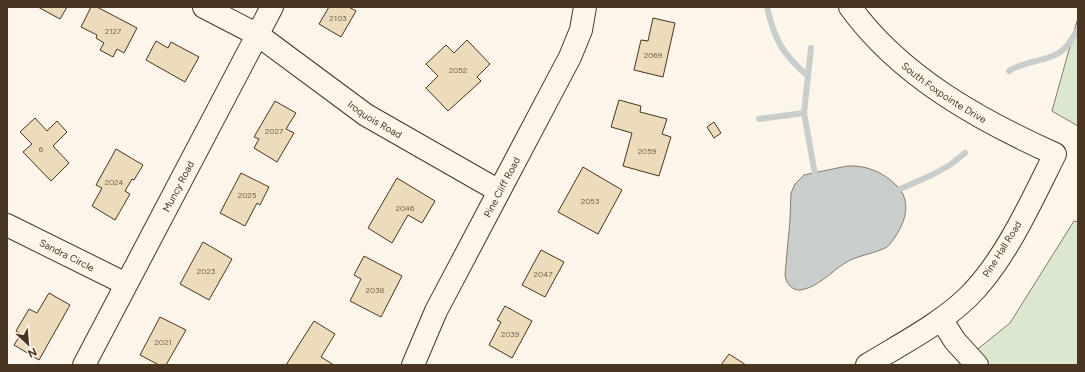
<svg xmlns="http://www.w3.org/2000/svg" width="1085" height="372" font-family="Figtree,sans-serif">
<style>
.green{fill:#dce7d0;stroke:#887966}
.water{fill:#c9cecd;stroke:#887966}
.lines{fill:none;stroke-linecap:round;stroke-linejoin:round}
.stream{stroke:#c9cecd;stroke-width:6}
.building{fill:#ecdcbc;stroke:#4a3520}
.minor-casing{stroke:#4a3520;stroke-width:24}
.minor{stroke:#fbf6e9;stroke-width:22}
.labels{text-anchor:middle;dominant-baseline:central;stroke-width:3;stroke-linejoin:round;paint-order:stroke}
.number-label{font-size:8px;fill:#725f47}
.street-label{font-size:10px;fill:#4a3520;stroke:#fbf6e9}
</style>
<rect width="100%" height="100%" fill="#fbf6e9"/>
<g class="green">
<path d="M1077 21H1078V126L1052 111Z"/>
<path d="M1074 221 1078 222V365H958L1010 323Z"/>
</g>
<path class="water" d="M847 166C866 165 883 172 896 185 912 200 906 221 895 237 893 240 890 245 887 247 874 254 858 255 845 263 831 272 818 287 801 290 792 291 786 283 785 275L790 220 791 193 795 184 804 175Z"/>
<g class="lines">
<g class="stream">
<path d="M767 7C774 39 783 55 808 76"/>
<path d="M811 48 804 113 815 174"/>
<path d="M1009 71C1025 60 1050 62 1064 49 1069 44 1073 37 1077 31"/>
<path d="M759 119 804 113"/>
<path d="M900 189 932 175 950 165 965 153"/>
</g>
</g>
<g class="building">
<path d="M38 7H67L60 19Z"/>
<path d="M91 7H97L137 28 124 53 117 49 113 57 100 50 104 43 96 38 97 35 81 27Z"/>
<path d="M329 7H349L356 11 341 37 319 24Z"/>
<path d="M653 18 675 23 663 77 634 70 641 40 648 41Z"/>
<path d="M467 40 490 64 477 77 481 81 448 111 426 88 438 76 426 64 446 45 454 53Z"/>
<path d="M156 41 168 48 171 42 199 57 185 82 146 60Z"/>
<path d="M619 100 641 106 640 112 667 119 662 134 671 137 659 176 623 166 632 133 611 127Z"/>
<path d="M275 101 296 113 286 129 294 133 277 162 254 148 259 139 254 137Z"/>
<path d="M35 118 47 131 57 121 67 132 53 146 69 163 51 181 23 152 32 144 20 132Z"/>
<path d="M714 122 721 133 714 138 707 127Z"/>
<path d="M116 149 143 165 134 180 132 179 125 191 130 194 115 220 92 206 102 188 96 185Z"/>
<path d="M583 167 622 190 598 234 558 212Z"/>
<path d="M241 173 269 187 260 205 257 203 245 226 220 213Z"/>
<path d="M397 178 435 201 422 223 408 215 392 243 368 228Z"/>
<path d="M203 242 232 259 209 300 180 284Z"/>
<path d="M541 250 564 262 545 297 522 285Z"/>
<path d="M364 256 402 276 381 317 350 301 361 279 354 275Z"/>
<path d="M49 293 70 305 39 360 14 345 21 334 16 331 29 309 37 313Z"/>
<path d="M505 306 532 321 512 358 489 345 501 322 497 320Z"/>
<path d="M160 317 186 330 166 365H159L140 355Z"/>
<path d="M314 321 335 334 321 357 334 365H286Z"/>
<path d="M729 354 746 365H721Z"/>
</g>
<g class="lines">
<g class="minor-casing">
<g id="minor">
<path id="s1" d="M204 7 258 35 366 115 499 191"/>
<path id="s2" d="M850 7C900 76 979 120 1055 154 1032 200 1005 261 968 297 939 325 901 344 867 365"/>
<path id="s3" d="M7 225 126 284"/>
<path d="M941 319 955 341 977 365"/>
<path id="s4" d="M84 365 272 7"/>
<path id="s5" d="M413 365 436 311 570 57 581 30 585 7"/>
</g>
</g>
<use href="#minor" class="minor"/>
</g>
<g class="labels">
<g class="number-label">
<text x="338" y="18">2103</text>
<text x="113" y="31">2127</text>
<text x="653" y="55">2069</text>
<text x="458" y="70">2052</text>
<text x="274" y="131">2027</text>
<text x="41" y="149">6</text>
<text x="647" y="151">2059</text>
<text x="114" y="182">2024</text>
<text x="247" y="195">2025</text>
<text x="590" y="201">2053</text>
<text x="405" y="208">2046</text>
<text x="206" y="271">2023</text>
<text x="543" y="274">2047</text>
<text x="375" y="290">2038</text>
<text x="510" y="334">2039</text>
<text x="163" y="342">2021</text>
</g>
<g class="street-label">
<text stroke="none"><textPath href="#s2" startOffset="128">South Foxpointe Drive</textPath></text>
<text stroke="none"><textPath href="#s1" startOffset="205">Iroquois Road</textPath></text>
<text stroke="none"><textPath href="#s4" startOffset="202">Muncy Road</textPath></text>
<text stroke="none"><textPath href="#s5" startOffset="199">Pine Cliff Road</textPath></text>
<text transform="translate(1002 249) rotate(-58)">Pine Hall Road</text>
<text stroke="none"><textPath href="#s3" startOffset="67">Sandra Circle</textPath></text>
</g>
</g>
<rect width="1085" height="372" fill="none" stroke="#4a3520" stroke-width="16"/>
<g transform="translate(28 344) rotate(154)" stroke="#fbf6e9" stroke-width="3" paint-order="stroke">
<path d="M0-3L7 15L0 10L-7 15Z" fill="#4a3520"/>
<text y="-6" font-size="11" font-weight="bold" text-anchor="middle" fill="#4a3520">N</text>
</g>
</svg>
